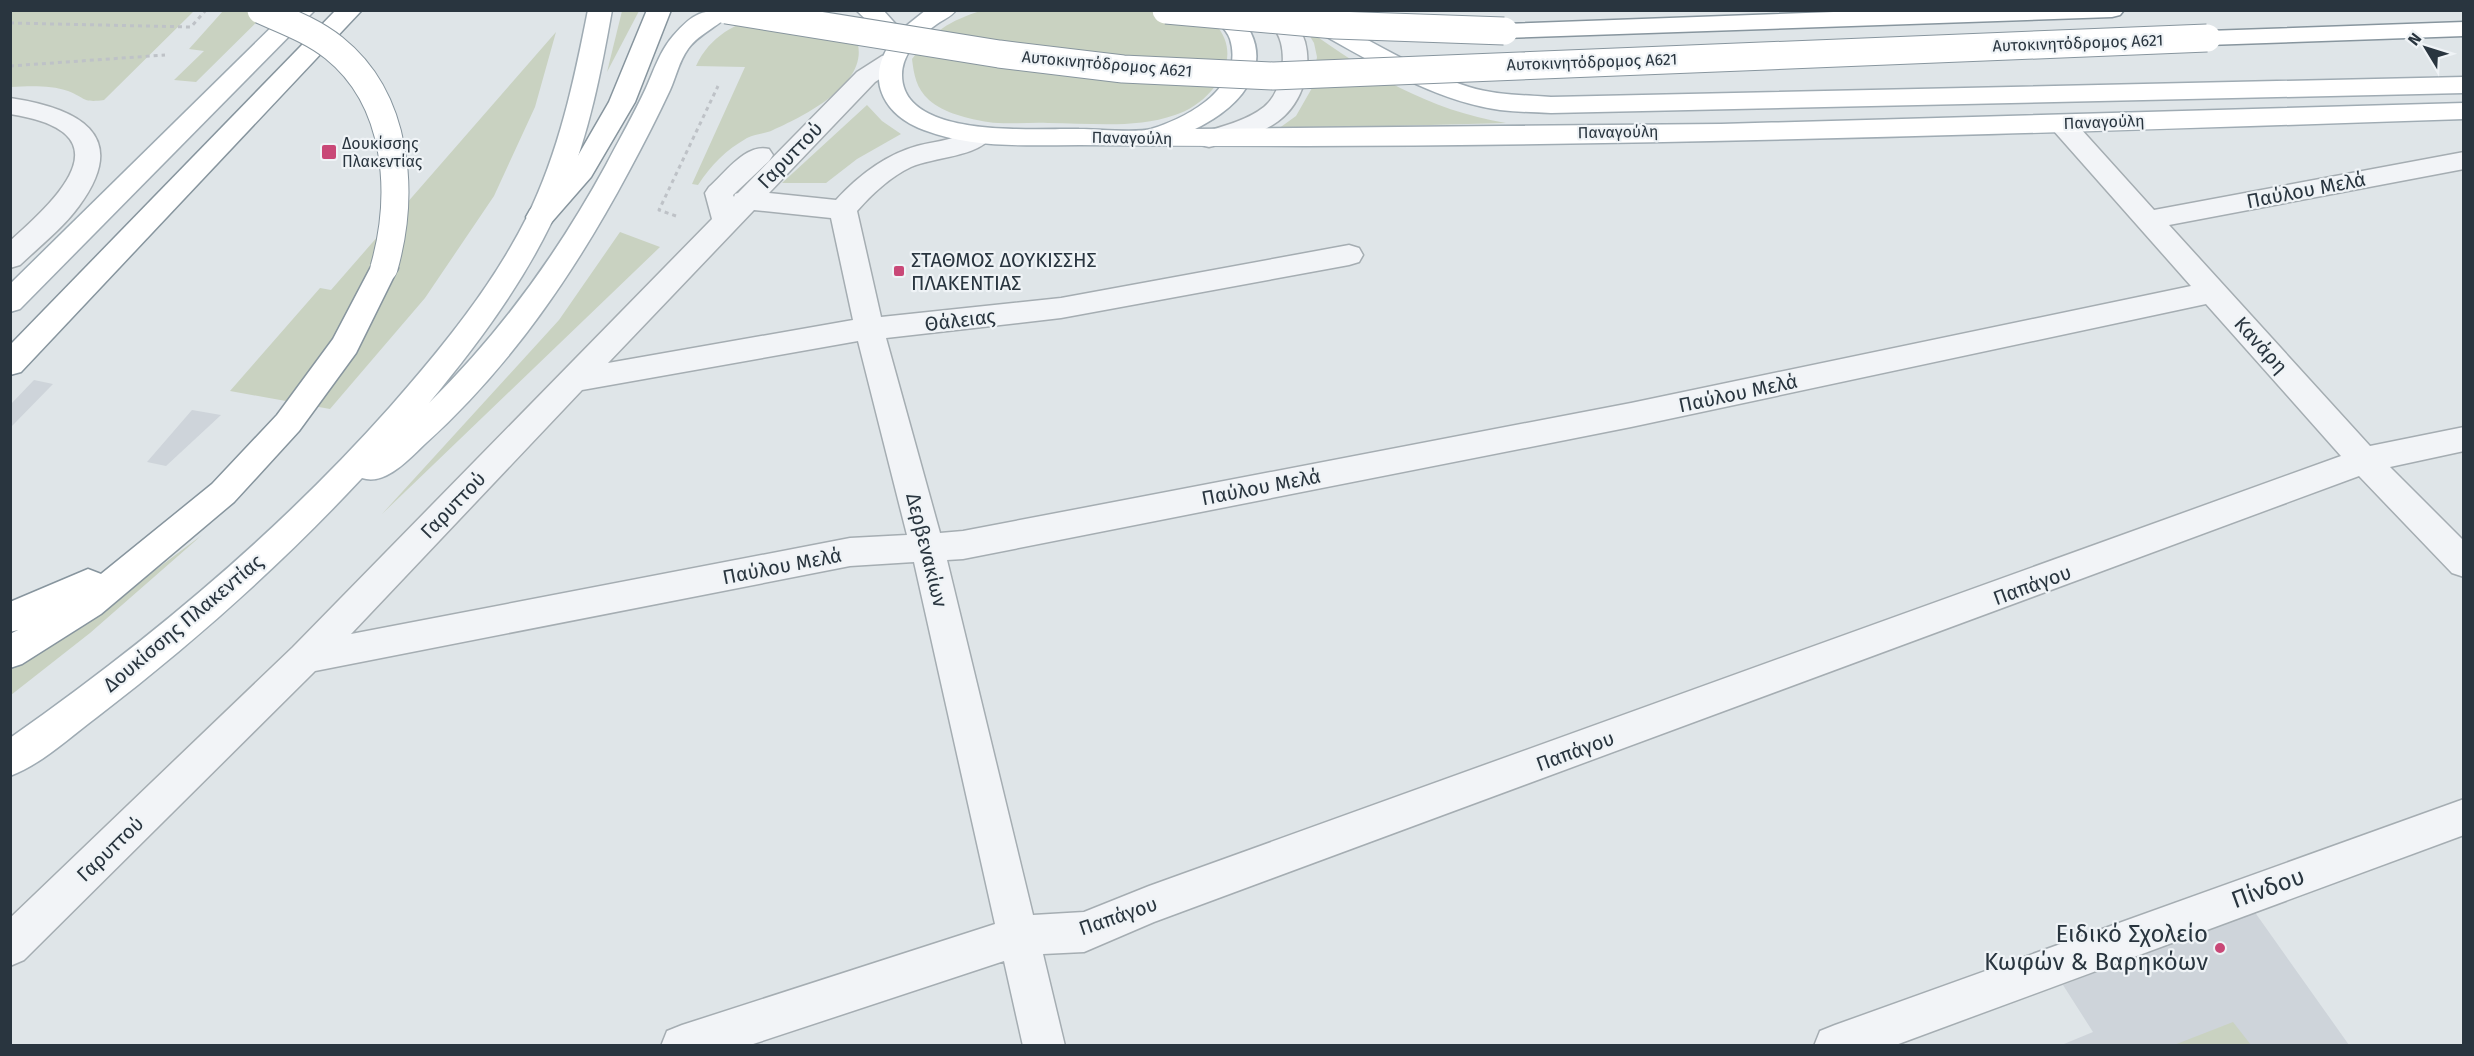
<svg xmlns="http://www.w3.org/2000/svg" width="2474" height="1056" font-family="'Fira Sans',sans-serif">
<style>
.built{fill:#ced4da}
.green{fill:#c9d2c1}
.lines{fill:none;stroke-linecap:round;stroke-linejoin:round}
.minor-casing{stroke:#a5adb2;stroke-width:3}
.major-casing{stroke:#9fabb3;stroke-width:3}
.highway-casing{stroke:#87959e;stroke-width:3}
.path{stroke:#bec2c7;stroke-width:3;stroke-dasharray:4 4;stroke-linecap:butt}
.minor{fill:#f2f4f7;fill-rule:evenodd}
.major{fill:#fff;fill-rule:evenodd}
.highway{fill:#fff;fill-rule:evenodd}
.highway-bridge-casing{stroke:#87959e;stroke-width:29;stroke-linecap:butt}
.highway-bridge{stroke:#fff;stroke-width:27}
.poi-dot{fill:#c94877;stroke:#eff3f6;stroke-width:2}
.labels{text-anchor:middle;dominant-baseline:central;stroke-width:4.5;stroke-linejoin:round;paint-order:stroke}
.far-street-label{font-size:16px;fill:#29353f;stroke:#eff3f6}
.far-poi-label{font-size:16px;fill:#29353f;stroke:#eff3f6;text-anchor:start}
.street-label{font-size:20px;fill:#29353f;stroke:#eff3f6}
.poi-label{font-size:20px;fill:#29353f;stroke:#eff3f6;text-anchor:start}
.near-street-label{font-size:24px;fill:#29353f;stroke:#eff3f6}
.near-poi-label{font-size:24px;fill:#29353f;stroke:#eff3f6;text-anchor:end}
</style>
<rect width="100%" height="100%" fill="#dfe5e8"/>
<g class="built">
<path d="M34 380 53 384 11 427V404Z"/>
<path d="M192 410 221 415 166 466 147 462Z"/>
<path d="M2254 911 2349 1045 2059 1046 2093 1032 2063 985Z"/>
</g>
<g class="green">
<path d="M11 10H194V11L104 100C82 103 86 98 68 91 51 85 29 86 11 87Z"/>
<path d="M983 10 1198 11C1206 13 1210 18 1215 24 1247 58 1211 104 1175 115 1135 129 1090 123 1048 123 1029 122 1007 125 988 122 970 119 943 113 929 100 916 88 914 75 912 59 935 30 947 22 983 10Z"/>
<path d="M223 11H268L196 82 174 80 204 51 189 49Z"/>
<path d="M622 11H639L607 72Z"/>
<path d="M774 11C802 11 840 4 855 36 876 81 804 116 773 130 765 134 755 134 747 138 726 150 711 165 698 185L692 184 745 67 696 66C712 32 741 22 774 11Z"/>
<path d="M1305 28C1369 74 1428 110 1506 123L1278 129 1296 116 1312 88 1317 57 1314 43Z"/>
<path d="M556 32 535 107 494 196 425 298 330 409 230 391 320 288 331 290Z"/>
<path d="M867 105 882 121 901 134 857 159 826 183H782Z"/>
<path d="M620 232 660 247 382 514 559 320Z"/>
<path d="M202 535 90 633 11 695V664L138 583Z"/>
<path d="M2233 1022 2251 1045H2174Z"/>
</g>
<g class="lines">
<g class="minor-casing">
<g id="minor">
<path d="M1262 10H1286C1293 20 1302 31 1305 42 1313 72 1300 108 1274 124 1255 136 1231 142 1209 147L1200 145 1196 139 1200 133C1221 127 1246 121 1264 107 1281 93 1286 63 1281 43 1278 31 1269 20 1262 10Z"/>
<path d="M891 54 900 56 903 61 900 66 875 82 769 193 836 200C858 176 885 155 917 146 927 143 938 142 949 139 963 135 972 126 988 130L992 136C979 157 933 157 911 167 890 177 872 194 857 211L881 317 1061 298 1349 245 1359 248 1363 255 1359 262 1349 265 1061 318 886 338 940 533 963 531 1631 403 2191 286 2053 130 2049 124 2053 118 2062 116 2071 118 2154 210 2464 152V169L2169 225 2370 446 2464 427V451L2390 467 2464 541V577L2452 573 2359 476 1154 922 1084 952 1043 954 1065 1046H1023L1004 961 747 1046H661L667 1031 682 1025 995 924 914 562 850 566 315 671 24 960 10 966V918L293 647 712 219 705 193 709 187C726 172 746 143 769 149L773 155 769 161 733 195 734 197 735 194 738 193 857 72 882 56ZM754 210 831 218 853 320 608 363ZM2206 304 2341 456 1149 886 1084 912 1033 915 947 560 963 559 1631 427ZM858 341 907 535 850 538 351 634 582 390Z"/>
<path d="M10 98C77 108 132 134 79 206 63 228 40 246 20 265L10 268V241C62 195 126 132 10 114Z"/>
<path d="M2464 799V835L1893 1046H1814L1820 1031 1835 1025Z"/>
</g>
</g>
<g class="major-casing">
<g id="major">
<path d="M289 10H315L20 309 10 312V284Z"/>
<path d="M588 10H612C601 72 589 134 565 192 534 269 482 339 429 403 501 332 558 253 606 165 619 140 634 114 646 88 654 70 660 51 673 36 694 12 702 10 733 10 723 25 700 32 688 49 679 61 676 77 670 90 657 118 643 145 629 171 575 272 511 366 426 443 410 458 386 486 362 478 281 565 192 644 97 717 70 737 42 764 10 776V738C148 641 278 533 390 407 441 349 492 287 527 217 559 152 574 81 588 10Z"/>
<path d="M856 10H883L901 30 926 10H956C951 17 944 19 937 24 921 35 902 53 902 75 902 140 1036 128 1079 129 1096 129 1136 133 1151 129 1189 117 1245 87 1230 39 1226 27 1214 21 1207 10H1234C1282 58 1245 106 1195 129L1721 124 2464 103V119C2077 132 1690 145 1304 146 1229 146 1154 146 1080 145 1027 145 974 149 924 130 886 116 866 83 888 47L880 33Z"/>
<path d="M1311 12 1319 14C1368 39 1417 70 1469 87 1495 95 1523 95 1551 97L2464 77V93L1551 113C1534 112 1517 112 1500 110 1429 100 1365 57 1303 24L1299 19 1303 14Z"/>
</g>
</g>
<g class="highway-casing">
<g id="highway">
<path d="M336 10H362L21 372 10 375V345Z"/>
<path d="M647 10H671L635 102 591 177 550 224 540 226 530 224 526 217 530 210 572 166 609 102Z"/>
<path d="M1889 10H2124L2120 15 2112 17 1504 38 1495 36 1492 31 1495 26 1504 24Z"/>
<path d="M2464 22V36L2207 45 2198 43 2195 38 2198 33 2207 31Z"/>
<path d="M384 258 394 261 398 268 356 353 299 431 234 502 101 614 22 664 10 668V634L18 630 10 632V602L88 569 101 574 212 484 277 415 333 339 374 261Z"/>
</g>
</g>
<g class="path">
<path d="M10 23 191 27 206 10"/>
<path d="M10 66 165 55"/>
<path d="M676 216 659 210 718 86"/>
</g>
<use href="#minor" class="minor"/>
<use href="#major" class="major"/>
<use href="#highway" class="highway"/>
<g class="highway-bridge-casing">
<g id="highway-bridge">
<path d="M261 10C286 21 313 31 334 48 399 100 405 194 384 268"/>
<path d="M726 10 999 54 1123 69 1273 76 2207 38"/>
<path d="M1166 10 1335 25 1504 31"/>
</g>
</g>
<use href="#highway-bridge" class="highway-bridge"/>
</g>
<g class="poi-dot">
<rect x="321" y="144" width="16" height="16" rx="3"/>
<rect x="893" y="265" width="12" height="12" rx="3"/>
<circle cx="2220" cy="948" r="6"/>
</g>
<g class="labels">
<g class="far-street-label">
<text transform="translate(2078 43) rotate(-2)">Αυτοκινητόδρομος Α621</text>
<text transform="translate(1592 62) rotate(-2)">Αυτοκινητόδρομος Α621</text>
<text transform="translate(1107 64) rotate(5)">Αυτοκινητόδρομος Α621</text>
<text transform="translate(2104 122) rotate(-2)">Παναγούλη</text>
<text transform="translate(1618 132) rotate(-1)">Παναγούλη</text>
<text transform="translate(1132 138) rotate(1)">Παναγούλη</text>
</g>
<g class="far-poi-label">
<text x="342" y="143">Δουκίσσης<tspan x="342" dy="18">Πλακεντίας</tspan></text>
</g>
<g class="street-label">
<text transform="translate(790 155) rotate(-46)">Γαρυττού</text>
<text transform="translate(2306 190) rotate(-11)">Παύλου Μελά</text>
<text transform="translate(960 320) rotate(-7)">Θάλειας</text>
<text transform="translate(2261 345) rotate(48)">Κανάρη</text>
<text transform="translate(1738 393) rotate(-12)">Παύλου Μελά</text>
<text transform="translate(1261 487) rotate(-11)">Παύλου Μελά</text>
<text transform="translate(453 505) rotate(-46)">Γαρυττού</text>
<text transform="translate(927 550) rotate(76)">Δερβενακίων</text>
<text transform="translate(782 566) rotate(-11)">Παύλου Μελά</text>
<text transform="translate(2032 585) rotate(-20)">Παπάγου</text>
<text transform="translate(183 623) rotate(-40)">Δουκίσσης Πλακεντίας</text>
<text transform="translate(1575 751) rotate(-20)">Παπάγου</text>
<text transform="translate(110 849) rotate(-44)">Γαρυττού</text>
<text transform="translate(1118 916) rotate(-19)">Παπάγου</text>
</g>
<g class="poi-label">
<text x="911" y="260">ΣΤΑΘΜΟΣ ΔΟΥΚΙΣΣΗΣ<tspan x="911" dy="23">ΠΛΑΚΕΝΤΙΑΣ</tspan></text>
</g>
<g class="near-street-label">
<text transform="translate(2268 888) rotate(-20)">Πίνδου</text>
</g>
<g class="near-poi-label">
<text x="2208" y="934">Ειδικό Σχολείο<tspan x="2208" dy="28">Κωφών &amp; Βαρηκόων</tspan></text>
</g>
</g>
<rect width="2474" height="1056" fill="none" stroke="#29353f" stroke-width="24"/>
<g transform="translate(2426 48) rotate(308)" stroke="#eff3f6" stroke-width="4.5" paint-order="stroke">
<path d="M0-4.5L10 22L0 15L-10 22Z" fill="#29353f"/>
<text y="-9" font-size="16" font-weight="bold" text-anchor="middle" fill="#29353f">N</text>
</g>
</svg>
